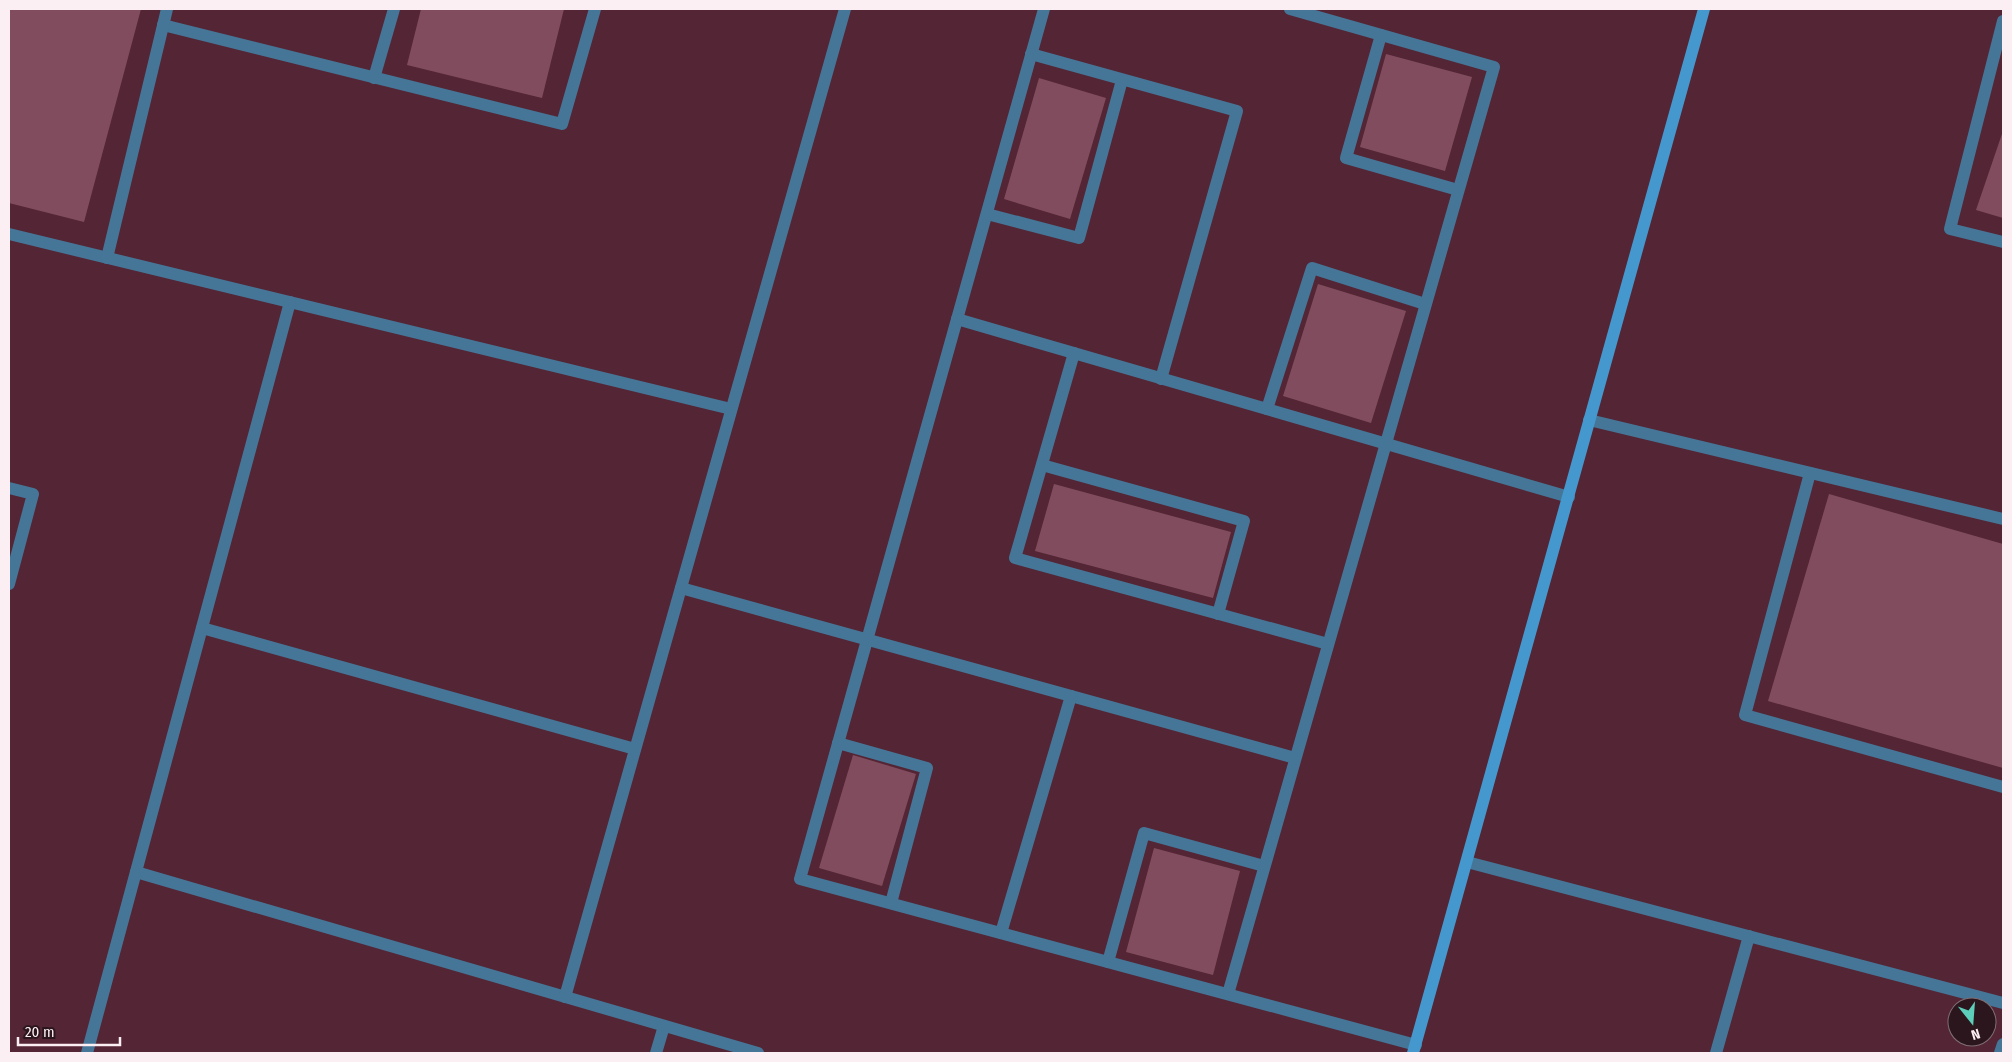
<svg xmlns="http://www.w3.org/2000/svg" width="2012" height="1062" font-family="'Fira Sans Condensed',sans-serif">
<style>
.green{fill:#814d5e}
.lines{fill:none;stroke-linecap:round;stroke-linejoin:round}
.lane{stroke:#457697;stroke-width:12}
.street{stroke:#457697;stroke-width:12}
.secondary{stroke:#4598cd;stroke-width:12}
</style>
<rect width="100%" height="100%" fill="#542535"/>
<g class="green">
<path d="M9 9H141L84 222 9 203Z"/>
<path d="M421 9H564L542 98 407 65Z"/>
<path d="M1386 54 1472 77 1445 171 1360 147Z"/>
<path d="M1039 78 1106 98 1070 219 1004 199Z"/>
<path d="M2003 131V218L1976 210Z"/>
<path d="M1318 284 1406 311 1371 423 1283 396Z"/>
<path d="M1054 484 1231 532 1213 598 1035 551Z"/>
<path d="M1829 494 2003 544V768L1768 701Z"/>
<path d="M853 755 916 774 882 886 819 868Z"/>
<path d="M1154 848 1240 871 1213 975 1126 952Z"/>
</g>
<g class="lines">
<g class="lane">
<path d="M1044 9 800 879 1416 1045"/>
<path d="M2003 21 1950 229 2003 242"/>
<path d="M163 25 562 124 595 9"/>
<path d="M1381 35 1346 158 1458 190"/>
<path d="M1031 54 1237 111 1161 379"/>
<path d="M374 78 394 9"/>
<path d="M987 214 1079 238 1122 80"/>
<path d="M957 319 1569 497"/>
<path d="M1074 353 1015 558 1328 644"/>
<path d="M1267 409 1312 268 1425 304"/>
<path d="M1042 465 1244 521 1218 614"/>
<path d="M1810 473 1745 715 2003 787"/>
<path d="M9 488 33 494 9 584"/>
<path d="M681 588 1295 758"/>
<path d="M838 743 927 768 891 903"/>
<path d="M1001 933 1071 696"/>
<path d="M1108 962 1144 833 1264 866"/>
<path d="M1228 994 1494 67 1290 9"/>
<path d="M1716 1053 1749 936"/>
<path d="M2000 1053 2003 1044"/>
</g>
<g class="street">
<path d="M9 234 731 409"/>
<path d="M107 258 167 9"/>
<path d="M1589 420 2003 519"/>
<path d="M202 628 635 749"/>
<path d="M1467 862 2003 1003"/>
<path d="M136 872 758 1053"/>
<path d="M565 997 845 9"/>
<path d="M87 1053 290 302"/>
<path d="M656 1053 664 1026"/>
</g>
<path class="secondary" d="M1413 1053 1704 9"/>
</g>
<rect width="2012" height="1062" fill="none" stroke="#fceff3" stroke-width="20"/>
<g transform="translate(1972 1022) rotate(163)"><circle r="24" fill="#2c161d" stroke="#7f6d73"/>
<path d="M0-4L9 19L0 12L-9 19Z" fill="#5cceba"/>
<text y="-8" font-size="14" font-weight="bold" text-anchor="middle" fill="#fceff3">N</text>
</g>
<path d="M18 1037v8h102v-8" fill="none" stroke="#fceff3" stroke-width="2.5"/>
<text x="25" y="1037" font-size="15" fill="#fceff3" stroke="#2c161d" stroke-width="4" paint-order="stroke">20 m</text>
</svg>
